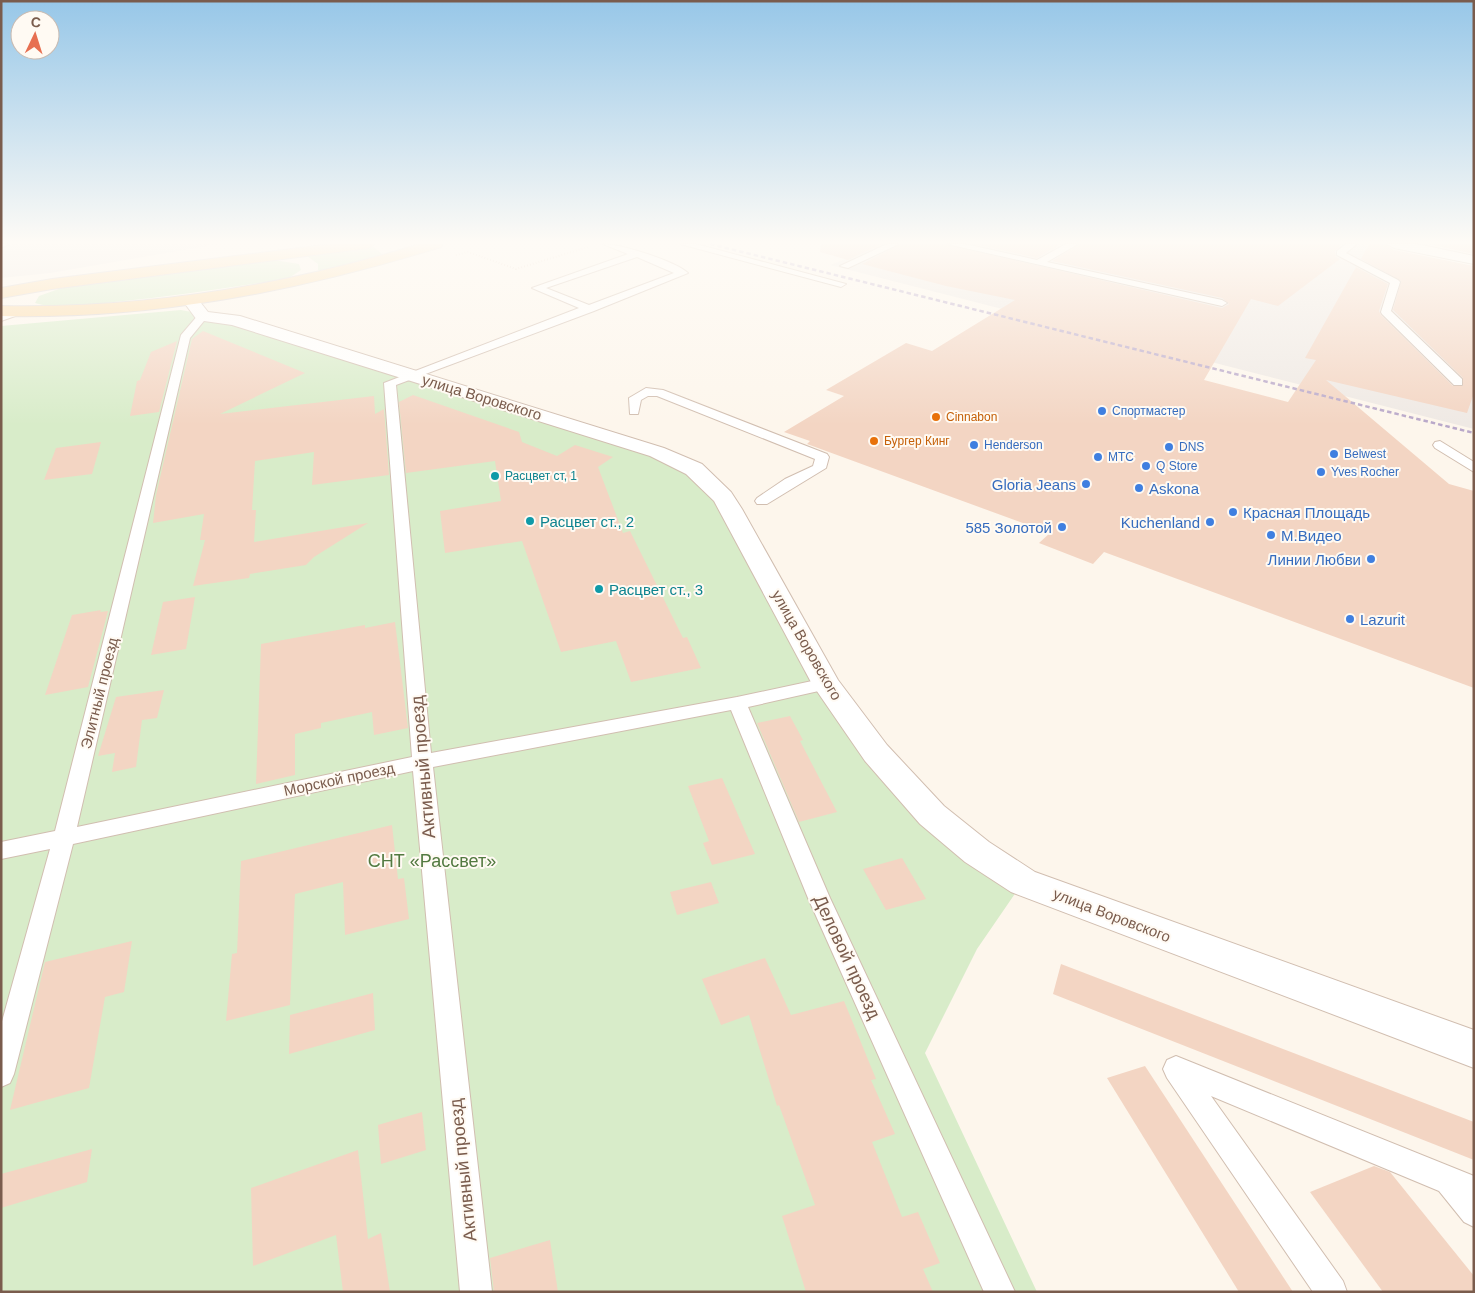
<svg xmlns="http://www.w3.org/2000/svg" width="1475" height="1293" font-family="Arial,sans-serif">
<style>
.industrial{fill:#efe9e4}
.green{fill:#d8ecc9}
.building{fill:#f3d5c3}
.lines{fill:none;stroke-linecap:round;stroke-linejoin:round}
.service-casing{stroke:#d1beb0;stroke-width:2}
.tertiary-casing{stroke:#d1beb0;stroke-width:2}
.primary-casing{stroke:#dad1cd;stroke-width:2}
.path{stroke:#d9b8a5;stroke-width:2;stroke-dasharray:0.5 2.5;stroke-linecap:butt}
.service{fill:#fff;fill-rule:evenodd}
.tertiary{fill:#fff;fill-rule:evenodd}
.primary{fill:#fbd9a5;fill-rule:evenodd}
.rail{stroke:#b9a8c9;stroke-width:2.5;stroke-dasharray:4.5 3;stroke-linecap:butt}
.shop-dot{fill:#3f7fe0;stroke:#fffaf3;stroke-width:2}
.food-dot{fill:#e8710a;stroke:#fffaf3;stroke-width:2}
.culture-dot{fill:#0f9aa8;stroke:#fffaf3;stroke-width:2}
.labels{text-anchor:middle;dominant-baseline:central;stroke-width:4;stroke-linejoin:round;paint-order:stroke}
.far-shop-label{font-size:12px;fill:#366cbe;stroke:#fffaf3;text-anchor:start}
.far-food-label{font-size:12px;fill:#c56008;stroke:#fffaf3;text-anchor:start}
.far-culture-label{font-size:12px;fill:#0d838f;stroke:#fffaf3;text-anchor:start}
.street-label{font-size:15px;fill:#7a5c4d;stroke:#fffaf3}
.shop-label{font-size:15px;fill:#366cbe;stroke:#fffaf3;text-anchor:end}
.culture-label{font-size:15px;fill:#0d838f;stroke:#fffaf3;text-anchor:start}
.near-street-label{font-size:18px;fill:#7a5c4d;stroke:#fffaf3}
.near-park-label{font-size:18px;fill:#537a41;stroke:#fffaf3}
</style>
<rect width="100%" height="100%" fill="#fdf6ec"/>
<g class="industrial">
<path d="M1 244H219L50 273 1 278Z"/>
<path d="M884 244H1360L1474 267V429L830 265Z"/>
</g>
<g class="green">
<path d="M374 247 383 255 327 271 318 270V264L307 256Z"/>
<path d="M274 260 299 264 301 270 289 278C231 288 173 296 114 302 89 305 59 311 35 303L39 296 67 286Z"/>
<path d="M181 310 234 320 694 469 876 753 1023 882 977 949 925 1053 1037 1292H1V326Z"/>
</g>
<g class="building">
<path d="M821 244H882L848 260 820 252Z"/>
<path d="M901 244H945L1222 308 1229 304 1222 298 1052 261 1080 244H1342L1335 251 1336 257 1340 259 1278 306 1251 299 1204 380 1288 402 1316 360 1305 358 1356 267 1388 284 1379 311 1381 315 1453 386H1463V378L1393 310 1401 281 1361 259 1369 244H1385L1394 250 1474 266V393L1467 413 1326 380 1449 484 1474 491V688L1104 552 1093 564 1039 543 1050 533 807 444 810 441 784 432 844 396 826 390 906 343 932 351 1015 300 946 286 862 264Z"/>
<path d="M975 244H1061L1037 258Z"/>
<path d="M1428 244H1474V254Z"/>
<path d="M203 331 305 373 220 414 374 396 375 414 384 409 389 475 312 485 314 452 255 461 252 510H256L254 542 368 523 314 557 306 565 250 574 249 578 193 586 205 540H200L204 514 153 523 156 495 192 339Z"/>
<path d="M177 341 159 412 130 416 137 381 140 380 151 352Z"/>
<path d="M413 395 519 432 522 442 557 456 575 445 613 457 598 467 623 533 630 531 683 638 687 637 701 668 631 682 616 641 561 652 522 541 445 553 440 511 501 501 495 461 406 473 399 402Z"/>
<path d="M101 442 92 474 44 480 56 448Z"/>
<path d="M195 597 186 649 151 655 163 602Z"/>
<path d="M101 610 100 612 108 611 88 687 45 695 72 615Z"/>
<path d="M395 622 408 728 374 735 372 712 321 723V728L295 734V775L256 784 261 644 365 625V628Z"/>
<path d="M164 690 157 718 142 720 136 767 112 772 115 753 98 756 116 697Z"/>
<path d="M790 716 803 740 800 741 837 812 799 822 757 723Z"/>
<path d="M722 778 755 854 712 865 703 843 709 841 688 786Z"/>
<path d="M392 825 398 879 404 878 409 919 345 935 343 882 295 894 290 1005 226 1021 232 954 237 953 241 861Z"/>
<path d="M902 858 926 899 886 910 863 869Z"/>
<path d="M711 882 719 903 677 915 670 892Z"/>
<path d="M132 941 124 992 105 997 89 1088 10 1110 45 962Z"/>
<path d="M765 958 791 1015 844 1001 876 1079 871 1080 895 1134 872 1142 902 1217 918 1212 940 1263 923 1269 933 1292H806L782 1216 815 1205 779 1105 777 1106 749 1015 721 1025 702 979Z"/>
<path d="M1061 964 1474 1122V1160L1053 994Z"/>
<path d="M373 993 375 1030 289 1054 290 1015Z"/>
<path d="M1145 1066 1293 1292H1239L1107 1078Z"/>
<path d="M422 1112 426 1150 381 1164 378 1125Z"/>
<path d="M92 1149 87 1182 1 1208V1174Z"/>
<path d="M358 1150 368 1239 381 1233 390 1292H343L336 1235 253 1266 251 1188Z"/>
<path d="M1374 1166 1390 1172 1474 1276V1292H1383L1310 1192Z"/>
<path d="M550 1240 558 1292H494L490 1258Z"/>
</g>
<g class="lines">
<g class="service-casing">
<g id="service">
<path d="M1 244H9L1 248Z"/>
<path d="M603 244C621 244 675 261 688 273L594 311 396 385 431 753 737 697 826 678 832 680 835 684 832 688 748 707 830 898 1015 1292H984L808 898 731 710 433 767 492 1292H460L413 771 73 844 14 1074 10 1083 1 1087V1025L50 849 1 859V842L55 831 181 335 199 314H207L208 316 190 338 77 827 412 757 384 383 579 308 532 288 628 254ZM637 257 674 273 589 305 546 288Z"/>
<path d="M680 244H696L846 284 841 287Z"/>
<path d="M887 244H899L848 268 840 266Z"/>
<path d="M947 244H965L1037 260 1066 244H1078L1047 262 1222 300 1227 303 1222 306Z"/>
<path d="M1346 244H1357L1346 253 1398 280 1400 282 1391 311 1462 379V385H1454L1382 314 1381 312 1390 283 1337 255V251Z"/>
<path d="M17 309 21 310V314L1 321V314Z"/>
<path d="M646 388 663 390 827 454 829 457 826 468 767 504H757L755 501 757 498 785 479 813 466 815 459 657 396H648L641 400 638 414H630L629 398Z"/>
<path d="M1440 441 1474 462V472L1435 448 1433 445 1435 442Z"/>
<path d="M1176 1056 1474 1176V1227L1464 1222 1439 1191 1211 1096 1343 1281 1347 1292H1313L1167 1078 1163 1069 1167 1060Z"/>
</g>
</g>
<g class="tertiary-casing">
<g id="tertiary">
<path d="M1387 244H1417L1474 256V264L1394 248Z"/>
<path d="M191 296 197 298 208 312 240 316 664 448 702 464 731 492 742 509 838 680 887 745 944 806 989 842 1035 872 1474 1030V1068L1011 892 965 862 920 824 865 761 812 684 714 501 686 474 650 456 232 325 197 320 183 301Z"/>
</g>
</g>
<g class="primary-casing">
<g id="primary">
<path d="M331 244H375L368 248 52 289 1 298V288L52 279Z"/>
<path d="M420 244H443L441 247C295 292 154 319 1 316V306C145 309 283 286 420 244Z"/>
</g>
</g>
<path class="path" d="M456 255 468 252 516 269 588 247"/>
<use href="#service" class="service"/>
<use href="#tertiary" class="tertiary"/>
<use href="#primary" class="primary"/>
<path class="rail" d="M710 244 1474 433"/>
</g>
<linearGradient id="sky" x2="0" y2="1"><stop stop-color="#97c7e8"/><stop offset="0.57" stop-color="#fefbf6"/><stop offset="1" stop-color="#fefbf6" stop-opacity="0"/></linearGradient>
<rect width="1475" height="425" fill="url(#sky)"/>
<g class="shop-dot">
<circle cx="1102" cy="411" r="5"/>
<circle cx="974" cy="445" r="5"/>
<circle cx="1169" cy="447" r="5"/>
<circle cx="1334" cy="454" r="5"/>
<circle cx="1098" cy="457" r="5"/>
<circle cx="1146" cy="466" r="5"/>
<circle cx="1321" cy="472" r="5"/>
<circle cx="1086" cy="484" r="5"/>
<circle cx="1139" cy="488" r="5"/>
<circle cx="1233" cy="512" r="5"/>
<circle cx="1210" cy="522" r="5"/>
<circle cx="1062" cy="527" r="5"/>
<circle cx="1271" cy="535" r="5"/>
<circle cx="1371" cy="559" r="5"/>
<circle cx="1350" cy="619" r="5"/>
</g>
<g class="food-dot">
<circle cx="936" cy="417" r="5"/>
<circle cx="874" cy="441" r="5"/>
</g>
<g class="culture-dot">
<circle cx="495" cy="476" r="5"/>
<circle cx="530" cy="521" r="5"/>
<circle cx="599" cy="589" r="5"/>
</g>
<g class="labels">
<g class="far-shop-label">
<text x="1112" y="411">Спортмастер</text>
<text x="984" y="445">Henderson</text>
<text x="1179" y="447">DNS</text>
<text x="1344" y="454">Belwest</text>
<text x="1108" y="457">МТС</text>
<text x="1156" y="466">Q Store</text>
<text x="1331" y="472">Yves Rocher</text>
</g>
<g class="far-food-label">
<text x="946" y="417">Cinnabon</text>
<text x="884" y="441">Бургер Кинг</text>
</g>
<g class="far-culture-label">
<text x="505" y="476">Расцвет ст, 1</text>
</g>
<g class="street-label">
<text transform="translate(482 397) rotate(17)">улица Воровского</text>
<text transform="translate(807 645) rotate(60)">улица Воровского</text>
<text transform="translate(99 693) rotate(-76)">Элитный проезд</text>
<text transform="translate(339 779) rotate(-12)">Морской проезд</text>
<text transform="translate(1112 915) rotate(21)">улица Воровского</text>
</g>
<g class="shop-label">
<text x="1076" y="484">Gloria Jeans</text>
<text x="1149" y="488" text-anchor="start">Askona</text>
<text x="1243" y="512" text-anchor="start">Красная Площадь</text>
<text x="1200" y="522">Kuchenland</text>
<text x="1052" y="527">585 Золотой</text>
<text x="1281" y="535" text-anchor="start">М.Видео</text>
<text x="1361" y="559">Линии Любви</text>
<text x="1360" y="619" text-anchor="start">Lazurit</text>
</g>
<g class="culture-label">
<text x="540" y="521">Расцвет ст., 2</text>
<text x="609" y="589">Расцвет ст., 3</text>
</g>
<g class="near-street-label">
<text transform="translate(423 767) rotate(-95)">Активный проезд</text>
<text transform="translate(847 957) rotate(65)">Деловой проезд</text>
<text transform="translate(463 1170) rotate(-96)">Активный проезд</text>
</g>
<g class="near-park-label">
<text x="432" y="861">СНТ «Рассвет»</text>
</g>
</g>
<rect width="1475" height="1293" fill="none" stroke="#7a5c4d" stroke-width="5"/>
<g transform="translate(35 35) rotate(4)"><circle r="24" fill="#fffaf3" stroke="#cabbb1"/>
<path d="M0-4L9 19L0 12L-9 19Z" fill="#e76f51"/>
<text y="-8" font-size="14" font-weight="bold" text-anchor="middle" fill="#7a5c4d">С</text>
</g>
</svg>
